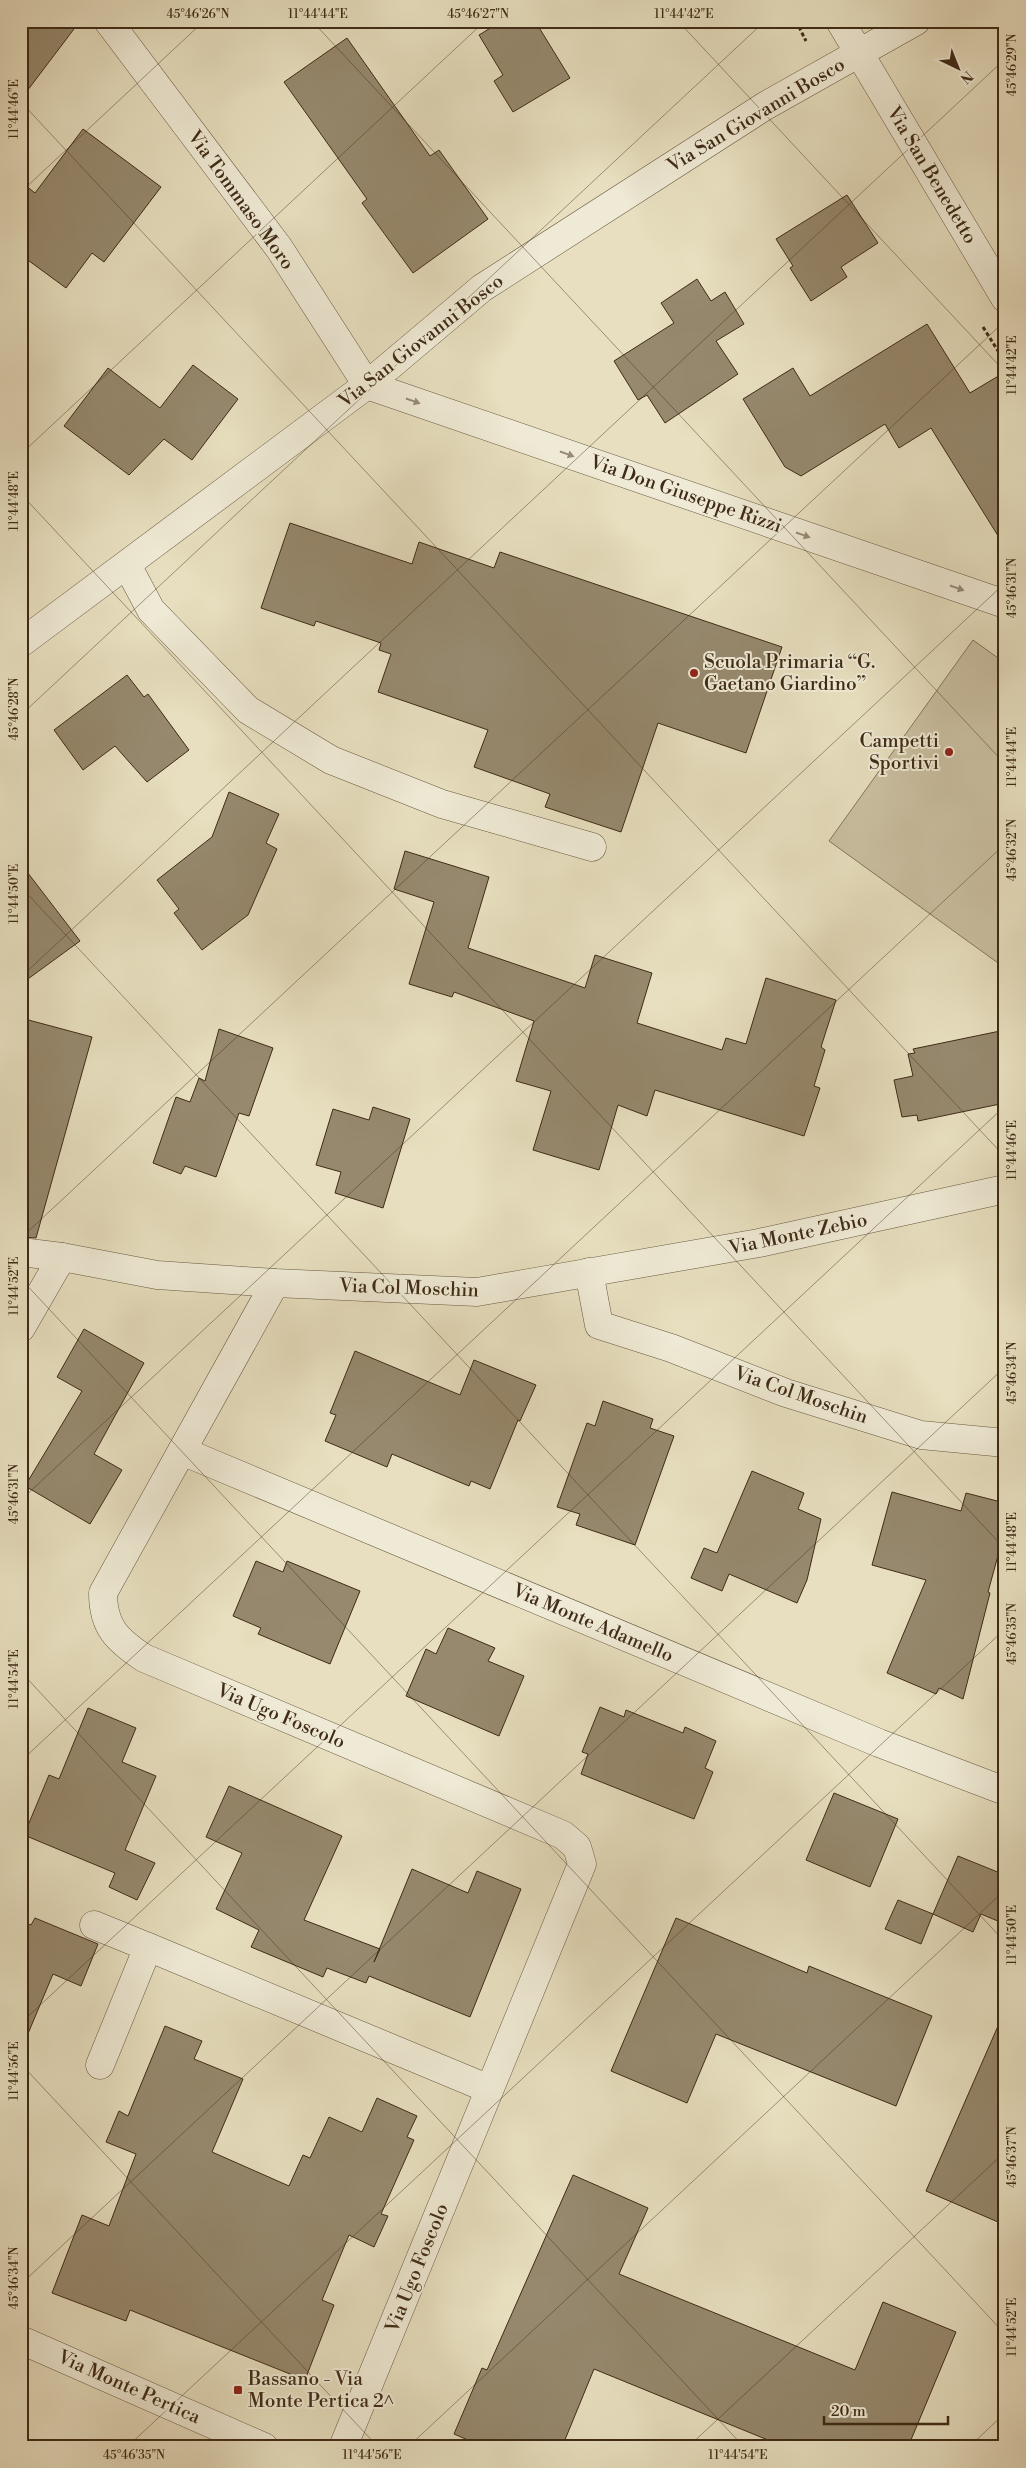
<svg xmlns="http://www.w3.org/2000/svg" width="1026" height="2468" font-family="'Libre Bodoni',serif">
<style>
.green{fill:#cac0a2;stroke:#84765c}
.building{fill:#96896e;stroke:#3f2b16}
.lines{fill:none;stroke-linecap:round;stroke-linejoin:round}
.minor-casing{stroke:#695840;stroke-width:29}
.tertiary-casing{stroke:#695840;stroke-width:29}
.path{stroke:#3f2b16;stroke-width:3;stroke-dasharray:4 2.5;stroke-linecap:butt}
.minor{stroke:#efead5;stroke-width:28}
.tertiary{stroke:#efead5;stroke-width:28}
.oneway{fill:#978a76}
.ticks{fill:none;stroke:#3f2b16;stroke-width:1;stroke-opacity:0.45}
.poi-dot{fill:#8f2418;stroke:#efead5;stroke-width:2}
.labels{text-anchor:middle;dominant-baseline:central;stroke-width:4;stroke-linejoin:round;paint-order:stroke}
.street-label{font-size:19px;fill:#3f2b16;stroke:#efead5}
.poi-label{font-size:19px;fill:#3f2b16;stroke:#efead5;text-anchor:start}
.neatline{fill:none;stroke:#3f2b16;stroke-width:2}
.ticks-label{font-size:12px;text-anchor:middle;fill:#3f2b16}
</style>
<rect width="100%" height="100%" fill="#e7dfbf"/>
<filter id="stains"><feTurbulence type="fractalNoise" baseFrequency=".004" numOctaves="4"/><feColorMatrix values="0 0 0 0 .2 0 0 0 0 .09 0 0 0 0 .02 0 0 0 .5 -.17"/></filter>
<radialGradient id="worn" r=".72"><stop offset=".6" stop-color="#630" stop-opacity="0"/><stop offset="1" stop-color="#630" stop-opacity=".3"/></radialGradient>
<path class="green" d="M973 640 1005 663V968L829 841Z"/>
<g class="building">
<path d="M21 21H80L21 99Z"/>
<path d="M502 21H535L570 78 513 112 494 81 503 75 479 35Z"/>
<path d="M347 38 430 156 439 150 488 219 413 273 362 203 367 199 284 82Z"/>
<path d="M83 129 161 187 104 262 92 253 66 288 21 255V182L35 193Z"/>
<path d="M847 195 878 243 841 267 847 277 811 301 790 268 793 266 776 239Z"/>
<path d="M697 279 711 301 725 292 744 324 716 341 738 374 665 423 647 395 638 400 614 361 674 323 661 303Z"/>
<path d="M927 324 970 393 1005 372V547L931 428 899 448 885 424 801 476 785 467 743 399 793 368 810 396Z"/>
<path d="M193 365 238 399 192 460 164 439 129 475 64 426 108 368 160 408Z"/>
<path d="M290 523 412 564 419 542 494 568 500 552 782 647 746 753 658 723 621 832 545 807 550 794 474 767 488 730 378 692 391 654 379 650 381 643 316 621 314 626 261 608Z"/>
<path d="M127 675 144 697 148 694 189 750 147 782 115 746 83 770 54 730Z"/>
<path d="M229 792 279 814 266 843 277 849 248 915 202 950 174 913 179 909 157 880 212 837Z"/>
<path d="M405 851 489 877 468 948 585 988 595 955 652 973 637 1023 722 1050 726 1038 746 1044 766 978 836 1000 821 1047 825 1050 814 1086 820 1088 804 1136 655 1090 647 1116 618 1105 599 1170 533 1150 551 1091 516 1081 534 1021 454 992 452 997 409 984 434 902 394 889Z"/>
<path d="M21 864 80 941 21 984Z"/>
<path d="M21 1018 92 1037 36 1238 21 1237Z"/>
<path d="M219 1029 273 1048 249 1116 239 1113 216 1177 185 1166 181 1174 153 1163 176 1097 190 1102 199 1078 205 1081Z"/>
<path d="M1005 1030V1103L918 1121 917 1115 902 1117 894 1080 913 1076 908 1054 915 1053 913 1049Z"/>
<path d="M373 1107 410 1119 383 1208 335 1193 341 1172 316 1165 333 1109 369 1120Z"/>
<path d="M84 1329 144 1363 94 1454 122 1470 90 1524 25 1486 82 1391 57 1377Z"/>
<path d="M355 1351 460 1395 474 1360 536 1385 520 1421 518 1420 490 1489 471 1481 469 1486 392 1454 387 1467 325 1441 336 1415 330 1413Z"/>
<path d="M603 1401 653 1419 650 1428 674 1436 635 1545 576 1525 580 1514 557 1507 587 1423 595 1426Z"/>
<path d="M752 1471 804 1493 798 1509 821 1519 807 1580 797 1603 729 1574 722 1591 691 1578 704 1548 717 1553Z"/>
<path d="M892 1492 961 1511 966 1493 1005 1503V1530L988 1592 990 1593 963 1699 939 1688 936 1694 887 1673 926 1580 872 1565Z"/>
<path d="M256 1561 283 1572 287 1561 360 1591 330 1664 258 1634 261 1628 233 1616Z"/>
<path d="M448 1628 495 1648 488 1661 524 1676 499 1736 406 1696 426 1649 436 1654Z"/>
<path d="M600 1707 624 1717 626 1710 683 1733 685 1727 716 1741 705 1768 713 1772 694 1819 581 1774 588 1754 582 1752Z"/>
<path d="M88 1708 136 1728 122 1762 156 1776 125 1850 155 1863 137 1900 109 1887 115 1873 24 1835 49 1775 59 1779Z"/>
<path d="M229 1786 342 1836 304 1920 380 1949 374 1962 412 1869 468 1893 477 1871 521 1889 470 2017 369 1976 366 1983 327 1968 323 1977 251 1947 259 1930 216 1909 242 1853 206 1837Z"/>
<path d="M834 1793 898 1819 870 1887 806 1860Z"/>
<path d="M958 1856 1005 1875V1924L981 1914 973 1932 933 1914Z"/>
<path d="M898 1900 933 1914 921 1944 885 1929Z"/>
<path d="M35 1918 98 1944 81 1986 53 1974 22 2048 21 1921 31 1925Z"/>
<path d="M676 1918 807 1973 809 1966 932 2016 896 2106 716 2034 687 2103 611 2071Z"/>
<path d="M1005 2010V2225L926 2191Z"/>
<path d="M165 2026 202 2041 194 2059 243 2079 212 2152 289 2186 303 2155 310 2158 329 2117 362 2132 377 2098 417 2116 407 2137 414 2140 381 2214 388 2216 374 2247 349 2235 322 2300 334 2305 305 2380 130 2310 126 2321 52 2293 82 2215 109 2226 136 2154 106 2142 119 2111 128 2116Z"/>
<path d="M573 2175 648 2208 619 2274 855 2370 883 2302 956 2332 908 2447H785L594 2369 562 2447H484L454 2434 482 2368 487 2370Z"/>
</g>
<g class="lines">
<g class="minor-casing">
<g id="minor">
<path d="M108 21 279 248 367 385 1005 604"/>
<path d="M127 565 151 610 248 710 331 760 442 804 592 847"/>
<path d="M21 643 367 385 482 288 765 106 916 21"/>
<path d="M21 1252 62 1257 157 1275 275 1283 477 1292 759 1243 1005 1189"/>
<path d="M589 1272 599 1325 671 1348 786 1393 921 1435 1005 1443"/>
<path d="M275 1283 103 1593C103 1627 117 1640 144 1658L563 1835 577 1847 582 1864 343 2447"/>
<path d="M21 1328 62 1257"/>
<path d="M182 1451 879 1743 1005 1791"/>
<path d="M94 1925 148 1947 100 2065"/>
<path d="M148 1947 489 2089"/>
<path d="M21 2340 264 2447"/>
</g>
</g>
<g class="tertiary-casing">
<path id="tertiary" d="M840 21 1005 298"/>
</g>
<g class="path">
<path d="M796 21 806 41"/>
<path d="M983 327 1005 362"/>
</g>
<use href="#minor" class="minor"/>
<use href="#tertiary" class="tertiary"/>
</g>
<defs><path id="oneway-solid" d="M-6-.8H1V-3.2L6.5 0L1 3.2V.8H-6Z" transform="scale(1.25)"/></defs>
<g class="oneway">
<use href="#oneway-solid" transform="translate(413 401) rotate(19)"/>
<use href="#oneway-solid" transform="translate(567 454) rotate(19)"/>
<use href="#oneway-solid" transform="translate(803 535) rotate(19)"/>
<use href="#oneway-solid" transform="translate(957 588) rotate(19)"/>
</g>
<path class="ticks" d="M312 21 1005 764M678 21 1005 372M21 102 1005 1157M21 192 204 21M21 454 485 21M21 494 1005 1549M21 715 765 21M21 887 1005 1942M21 977 1005 59M21 1238 1005 321M21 1279 1005 2334M21 1500 1005 583M21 1672 744 2447M21 1761 1005 844M21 2023 1005 1106M21 2064 378 2447M21 2284 1005 1367M127 2447 1005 1629M408 2447 1005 1890M688 2447 1005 2152M969 2447 1005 2413"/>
<g class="poi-dot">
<circle cx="694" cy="673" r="5"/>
<circle cx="949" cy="752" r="5"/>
<rect x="233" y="2385" width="10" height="10" rx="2.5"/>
</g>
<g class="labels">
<g class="street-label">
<text transform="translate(756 115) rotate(-31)">Via San Giovanni Bosco</text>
<text transform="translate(932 175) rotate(59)">Via San Benedetto</text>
<text transform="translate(241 200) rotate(54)">Via Tommaso Moro</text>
<text transform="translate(421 341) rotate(-38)">Via San Giovanni Bosco</text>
<text transform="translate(686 494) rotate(19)">Via Don Giuseppe Rizzi</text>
<text transform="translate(798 1234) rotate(-12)">Via Monte Zebio</text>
<text transform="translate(409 1288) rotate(2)">Via Col Moschin</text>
<text transform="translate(801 1395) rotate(19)">Via Col Moschin</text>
<text transform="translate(593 1623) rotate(23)">Via Monte Adamello</text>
<text transform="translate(281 1716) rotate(23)">Via Ugo Foscolo</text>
<text transform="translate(417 2268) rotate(-68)">Via Ugo Foscolo</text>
<text transform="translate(129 2387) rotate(24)">Via Monte Pertica</text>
</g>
<g class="poi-label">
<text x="704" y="662">Scuola Primaria “G.<tspan x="704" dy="22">Gaetano Giardino”</tspan></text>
<text x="939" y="741" text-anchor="end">Campetti<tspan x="939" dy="22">Sportivi</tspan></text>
<text x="248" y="2379">Bassano - Via<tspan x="248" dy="22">Monte Pertica 2^</tspan></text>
</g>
</g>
<rect width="1026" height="2468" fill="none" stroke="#e7dfbf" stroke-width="55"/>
<g transform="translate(958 68) rotate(137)" stroke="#efead5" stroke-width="4" paint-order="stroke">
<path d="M0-4L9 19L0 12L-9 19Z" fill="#3f2b16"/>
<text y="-8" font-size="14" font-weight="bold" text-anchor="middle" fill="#3f2b16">N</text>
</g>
<path d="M824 2416v8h124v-8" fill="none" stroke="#3f2b16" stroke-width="2.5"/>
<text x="831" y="2416" font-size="15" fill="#3f2b16" stroke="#efead5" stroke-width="4" paint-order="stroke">20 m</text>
<rect x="28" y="28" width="970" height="2412" class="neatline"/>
<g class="ticks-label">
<text x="198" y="18">45°46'26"N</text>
<text x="318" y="18">11°44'44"E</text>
<text x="478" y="18">45°46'27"N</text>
<text x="684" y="18">11°44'42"E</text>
<text transform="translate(1012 65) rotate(-90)" y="4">45°46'29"N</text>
<text transform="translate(14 109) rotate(-90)" y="4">11°44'46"E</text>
<text transform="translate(1012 365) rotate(-90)" y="4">11°44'42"E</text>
<text transform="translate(14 501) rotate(-90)" y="4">11°44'48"E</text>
<text transform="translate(1012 588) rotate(-90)" y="4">45°46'31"N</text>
<text transform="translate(14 709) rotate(-90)" y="4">45°46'28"N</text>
<text transform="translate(1012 757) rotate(-90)" y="4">11°44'44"E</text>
<text transform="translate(1012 850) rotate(-90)" y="4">45°46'32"N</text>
<text transform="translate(14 894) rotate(-90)" y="4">11°44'50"E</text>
<text transform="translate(1012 1150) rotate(-90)" y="4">11°44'46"E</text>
<text transform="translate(14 1286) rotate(-90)" y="4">11°44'52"E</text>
<text transform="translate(1012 1373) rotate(-90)" y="4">45°46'34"N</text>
<text transform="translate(14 1494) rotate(-90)" y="4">45°46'31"N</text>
<text transform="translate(1012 1542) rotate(-90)" y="4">11°44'48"E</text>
<text transform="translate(1012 1634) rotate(-90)" y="4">45°46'35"N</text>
<text transform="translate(14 1679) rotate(-90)" y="4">11°44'54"E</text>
<text transform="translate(1012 1935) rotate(-90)" y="4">11°44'50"E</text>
<text transform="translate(14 2071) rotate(-90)" y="4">11°44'56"E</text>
<text transform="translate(1012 2157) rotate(-90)" y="4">45°46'37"N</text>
<text transform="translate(14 2278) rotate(-90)" y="4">45°46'34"N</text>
<text transform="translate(1012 2327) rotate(-90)" y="4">11°44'52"E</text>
<text x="134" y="2459">45°46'35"N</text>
<text x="372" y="2459">11°44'56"E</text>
<text x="738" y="2459">11°44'54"E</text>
</g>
<rect width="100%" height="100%" filter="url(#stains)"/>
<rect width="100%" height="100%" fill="url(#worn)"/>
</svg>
